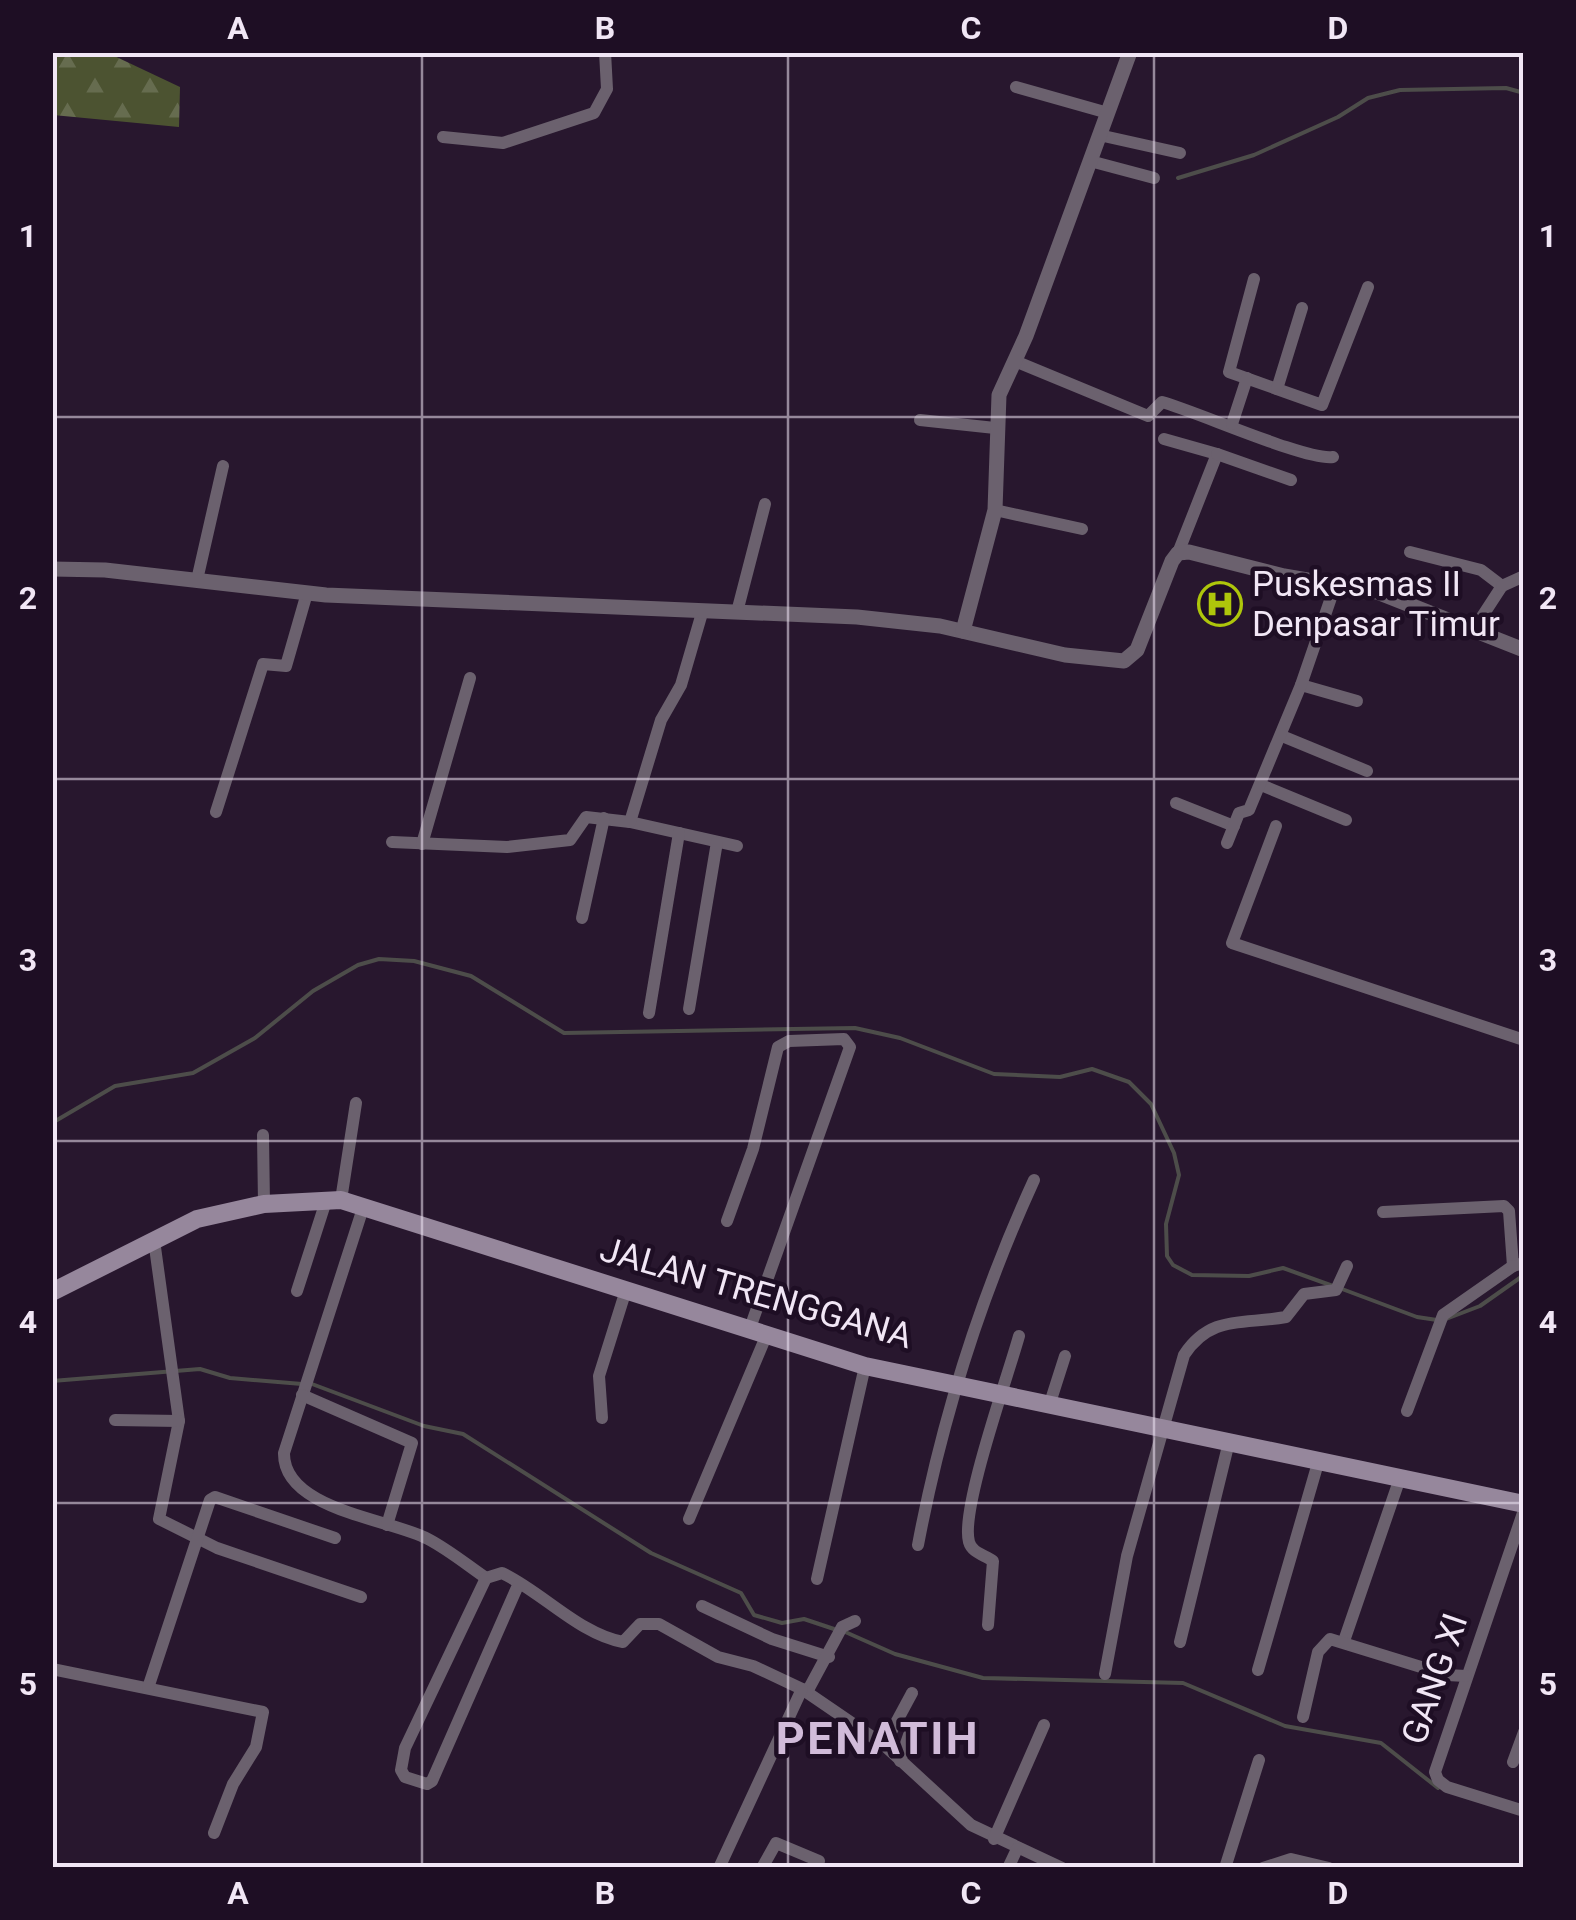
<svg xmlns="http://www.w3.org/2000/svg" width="1576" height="1920" font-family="Roboto,sans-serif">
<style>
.forest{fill:url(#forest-firs)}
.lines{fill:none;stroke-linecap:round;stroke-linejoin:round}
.stream{stroke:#4d4d4a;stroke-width:4}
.minor{stroke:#6b616e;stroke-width:12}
.tertiary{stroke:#6b616e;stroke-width:15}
.secondary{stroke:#96879c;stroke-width:18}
.grid{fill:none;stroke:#f1e6f5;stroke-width:2.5;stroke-opacity:0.55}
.labels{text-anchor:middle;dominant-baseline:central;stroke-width:9;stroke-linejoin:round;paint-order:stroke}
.poi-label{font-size:35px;fill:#f1e6f5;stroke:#1e0e24;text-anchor:start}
.street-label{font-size:35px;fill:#f1e6f5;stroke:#1e0e24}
.district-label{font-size:45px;font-weight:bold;letter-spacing:2.5px;fill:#d1bbd9;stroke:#1e0e24}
.neatline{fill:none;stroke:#f1e6f5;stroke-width:4}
.grid-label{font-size:32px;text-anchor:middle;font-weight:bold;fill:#f1e6f5}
</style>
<defs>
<pattern id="forest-firs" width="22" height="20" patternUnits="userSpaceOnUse" patternTransform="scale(2.5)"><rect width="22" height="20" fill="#4c5331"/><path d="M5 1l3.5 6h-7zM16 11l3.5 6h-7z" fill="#666c4f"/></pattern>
</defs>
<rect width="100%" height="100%" fill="#28172e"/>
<path class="forest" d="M52 53H108L180 87 179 127 53 115Z"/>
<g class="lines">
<g class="stream">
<path d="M1178 178 1254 155 1338 117 1368 98 1400 90 1506 88 1524 93"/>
<path d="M52 1123 115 1086 193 1073 255 1038 313 991 358 965 379 959 414 961 471 976 564 1033 855 1028 900 1038 994 1074 1060 1077 1092 1069 1129 1082 1151 1104 1174 1153 1179 1175 1166 1224 1167 1256 1173 1265 1192 1275 1249 1276 1283 1268 1333 1286"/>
<path d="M1342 1289 1417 1317 1437 1320"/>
<path d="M1446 1319 1480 1306 1524 1275"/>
<path d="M52 1381 200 1369 230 1378 302 1384"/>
<path d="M312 1384 424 1426 463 1434 651 1553 741 1593 754 1615 782 1623 804 1619 834 1629"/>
<path d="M843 1631 895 1654 983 1678 1183 1683 1285 1726 1381 1743 1438 1788"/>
</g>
<g class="minor">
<path d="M1016 87 1108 113"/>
<path d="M1099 135 1180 153"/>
<path d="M443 137 503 143 594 113 607 89 605 52"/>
<path d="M1090 161 1154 178"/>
<path d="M1254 279 1229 372 1322 405 1368 287"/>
<path d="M1015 361 1148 416 1162 402C1198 412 1307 461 1333 457"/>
<path d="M1277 389 1302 308"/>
<path d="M920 420 995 428"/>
<path d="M1232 424 1247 378"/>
<path d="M1164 439 1217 454 1178 553"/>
<path d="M1217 454 1291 480"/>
<path d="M995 510 1082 529"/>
<path d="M1410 552 1481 570 1502 586 1472 632"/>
<path d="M197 580 223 466"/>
<path d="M1502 586 1524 576"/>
<path d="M737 612 765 504"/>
<path d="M1301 685 1357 701"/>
<path d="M1282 736 1367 771"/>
<path d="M1261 785 1346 820"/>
<path d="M1176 803 1234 826"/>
<path d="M216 812 263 664 286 666 307 593"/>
<path d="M630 822 737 846"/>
<path d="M1276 826 1232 943 1524 1040"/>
<path d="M392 842 507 847 570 840 586 817 630 822 661 720 681 685 702 613"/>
<path d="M1227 843 1239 813 1249 810 1301 685 1335 586"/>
<path d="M422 844 470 678"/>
<path d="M582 918 604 818"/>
<path d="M689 1009 717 842"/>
<path d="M649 1013 679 833"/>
<path d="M263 1135 264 1204"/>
<path d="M341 1200 356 1103"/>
<path d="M364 1205 284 1453C283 1510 391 1519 428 1539 449 1550 467 1565 486 1578"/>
<path d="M1383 1212 1504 1206 1509 1211 1513 1266 1524 1263"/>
<path d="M727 1221 753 1149 778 1047 789 1041 844 1039 850 1047 750 1328"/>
<path d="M154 1240 179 1421 159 1519 217 1548 361 1597"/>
<path d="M297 1291 326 1201"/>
<path d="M302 1395 412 1443 387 1525"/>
<path d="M1049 1406 1065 1356"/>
<path d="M1407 1411 1443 1315 1513 1266"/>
<path d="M602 1418 599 1376 626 1290"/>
<path d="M115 1420 179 1421"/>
<path d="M1524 1510 1435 1772 1438 1780 1447 1787 1524 1811"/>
<path d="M689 1519 767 1334"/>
<path d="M918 1545C942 1418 980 1298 1034 1180"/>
<path d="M817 1579 865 1366"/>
<path d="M519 1583 432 1781 427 1784 405 1777 401 1770 405 1748 486 1578 502 1573C541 1591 579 1634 623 1642L640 1624H659L718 1657 753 1666 802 1689 884 1745 971 1825 1062 1868"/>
<path d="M702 1606 772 1639 829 1657"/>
<path d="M988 1625 993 1561C985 1555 972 1553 969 1542 960 1510 1008 1376 1019 1336"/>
<path d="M1344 1641 1400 1478"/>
<path d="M1180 1642 1228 1446"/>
<path d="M52 1669 263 1712 256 1747 233 1784 214 1833"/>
<path d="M1258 1670 1318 1463"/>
<path d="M1105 1674 1127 1556 1184 1355C1211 1314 1244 1325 1286 1317L1304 1294 1336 1290 1347 1266"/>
<path d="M148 1688 210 1500 215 1497 335 1538"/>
<path d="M807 1692 842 1627 855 1621"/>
<path d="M1303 1717 1318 1652 1330 1639 1447 1675 1466 1676"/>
<path d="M884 1745 912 1693"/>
<path d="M900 1761 909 1735"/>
<path d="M1513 1762 1524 1732"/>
<path d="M994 1839 1044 1725"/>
<path d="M719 1868 802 1689"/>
<path d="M762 1868 776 1843 819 1861"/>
<path d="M1008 1868 1017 1849"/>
<path d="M1225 1868 1259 1760"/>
<path d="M1263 1868 1291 1859 1329 1868"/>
</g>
<g class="tertiary">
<path d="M52 569 105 570 326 595 857 617 940 626 1065 655 1124 661 1137 650 1172 561 1178 553 1189 552 1284 576 1377 592 1524 650"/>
<path d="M963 631 995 510 999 395 1026 336 1130 52"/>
</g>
<path class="secondary" d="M52 1292 197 1219 264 1204 341 1200 865 1366 1524 1504"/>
</g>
<path class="grid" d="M422 52V1868M788 52V1868M1154 52V1868M52 417H1524M52 779H1524M52 1141H1524M52 1503H1524"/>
<defs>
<g id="hospital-ring" transform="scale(2.25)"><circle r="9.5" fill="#1e0e24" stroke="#aec60b" stroke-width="1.5"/><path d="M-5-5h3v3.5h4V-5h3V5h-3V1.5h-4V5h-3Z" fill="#aec60b"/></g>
</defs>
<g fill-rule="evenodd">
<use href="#hospital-ring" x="1220" y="604"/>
</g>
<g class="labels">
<g class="poi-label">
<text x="1252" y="584">Puskesmas II<tspan x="1252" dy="40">Denpasar Timur</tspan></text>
</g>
<g class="street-label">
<text transform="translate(756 1293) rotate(16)">JALAN TRENGGANA</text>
<text transform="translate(1435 1679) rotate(-71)">GANG XI</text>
</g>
<g class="district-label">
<text x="878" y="1738">PENATIH</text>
</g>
</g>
<rect width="1576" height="1920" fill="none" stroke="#1e0e24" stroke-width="110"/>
<rect x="55" y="55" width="1466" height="1810" class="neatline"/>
<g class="grid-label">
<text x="238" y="39">A</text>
<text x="605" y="39">B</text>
<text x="971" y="39">C</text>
<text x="1338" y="39">D</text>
<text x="28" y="247">1</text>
<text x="1548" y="247">1</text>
<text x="28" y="609">2</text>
<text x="1548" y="609">2</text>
<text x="28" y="971">3</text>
<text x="1548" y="971">3</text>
<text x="28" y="1333">4</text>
<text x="1548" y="1333">4</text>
<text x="28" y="1695">5</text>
<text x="1548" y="1695">5</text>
<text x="238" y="1904">A</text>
<text x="605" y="1904">B</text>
<text x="971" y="1904">C</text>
<text x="1338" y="1904">D</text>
</g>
</svg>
